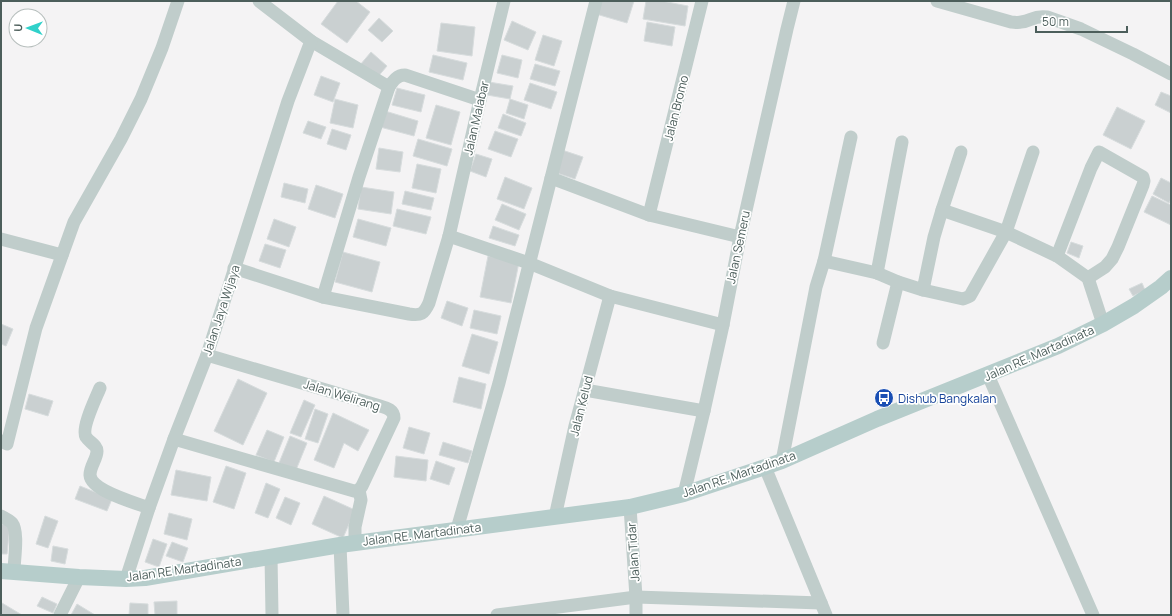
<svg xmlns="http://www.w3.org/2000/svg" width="1172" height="616" font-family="Manrope,sans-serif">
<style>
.building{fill:#cad0d1;stroke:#d7dcdd}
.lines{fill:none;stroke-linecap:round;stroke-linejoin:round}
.minor{stroke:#c0cdcb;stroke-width:13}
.major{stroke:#b6cdcb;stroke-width:16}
.labels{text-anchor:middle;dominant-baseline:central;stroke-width:3.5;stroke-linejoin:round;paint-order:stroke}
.street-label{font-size:12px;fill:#4c5e5b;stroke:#fff}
.transit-label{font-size:12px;fill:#164399;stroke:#fff;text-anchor:start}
</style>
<rect width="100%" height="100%" fill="#f4f3f4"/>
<g class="building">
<path d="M338 1H356L370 12 347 43 321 24Z"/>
<path d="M599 1H634L627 23 596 14Z"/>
<path d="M646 1H662L688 6 685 26 643 19Z"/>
<path d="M379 18 393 31 382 42 368 30Z"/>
<path d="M512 21 536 32 528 50 504 40Z"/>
<path d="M647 22 675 27 672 46 644 41Z"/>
<path d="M441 23 475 27 472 56 437 51Z"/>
<path d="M543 35 562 41 554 66 535 60Z"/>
<path d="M371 52 387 66 376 79 360 65Z"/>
<path d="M433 55 467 63 463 80 429 72Z"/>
<path d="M502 55 522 60 518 78 497 73Z"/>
<path d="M535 64 560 71 555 86 530 79Z"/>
<path d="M321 76 340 83 333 102 314 95Z"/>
<path d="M489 82 513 86 510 99 487 95Z"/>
<path d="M530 83 557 92 551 109 524 100Z"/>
<path d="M397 88 425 95 421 112 392 105Z"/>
<path d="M1161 92 1171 96V113L1155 105Z"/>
<path d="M335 99 358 105 353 128 330 123Z"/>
<path d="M510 99 528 105 524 119 506 113Z"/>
<path d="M436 105 460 112 451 145 426 138Z"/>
<path d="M1117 107 1145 121 1131 149 1103 135Z"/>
<path d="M385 111 418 121 414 136 380 127Z"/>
<path d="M503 114 526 123 521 136 498 128Z"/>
<path d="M308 121 326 127 321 139 303 133Z"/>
<path d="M332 129 351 135 346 150 327 144Z"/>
<path d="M495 131 518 139 511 157 488 149Z"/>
<path d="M418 139 452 149 447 166 413 156Z"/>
<path d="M379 148 403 152 400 172 376 169Z"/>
<path d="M562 150 583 157 575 179 554 172Z"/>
<path d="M476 154 492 159 486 177 470 171Z"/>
<path d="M417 164 441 169 436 193 412 188Z"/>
<path d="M505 177 532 188 524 209 497 199Z"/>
<path d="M1161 178 1171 183V199L1169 203 1153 194Z"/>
<path d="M284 183 308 189 305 203 281 197Z"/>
<path d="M316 185 343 194 335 218 308 209Z"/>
<path d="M361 187 394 192 391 214 358 209Z"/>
<path d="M405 191 434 198 431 210 402 204Z"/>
<path d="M1152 196 1171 205V225L1144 212Z"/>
<path d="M502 204 526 214 519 230 495 220Z"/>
<path d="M397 209 431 217 426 234 393 226Z"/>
<path d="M274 219 296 227 289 247 267 239Z"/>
<path d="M358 219 391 228 386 246 353 237Z"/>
<path d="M493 226 519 235 515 246 489 238Z"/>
<path d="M1071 242 1083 246 1079 258 1067 253Z"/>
<path d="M265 244 286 250 280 268 259 261Z"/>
<path d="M343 252 380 262 372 292 335 282Z"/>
<path d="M488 256 519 262 511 303 480 297Z"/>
<path d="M1142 283 1145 290 1133 296 1129 289Z"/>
<path d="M447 301 468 308 462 326 441 318Z"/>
<path d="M474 310 501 316 497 334 470 328Z"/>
<path d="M1 324 13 329 6 346 1 344Z"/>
<path d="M472 334 498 342 489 374 462 366Z"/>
<path d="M459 377 486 384 481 409 453 402Z"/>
<path d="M238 379 267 393 243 445 214 431Z"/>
<path d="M29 394 53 401 48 416 25 409Z"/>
<path d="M304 400 315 405 301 437 290 433Z"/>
<path d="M315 409 328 414 318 443 305 439Z"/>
<path d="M333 413 369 430 358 451 344 443 334 468 314 460Z"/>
<path d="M409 427 430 433 424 454 403 448Z"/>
<path d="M267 430 284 437 274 462 256 455Z"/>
<path d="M290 436 307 443 296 470 279 463Z"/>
<path d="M443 442 472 451 468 463 439 455Z"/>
<path d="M396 456 428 460 426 481 394 477Z"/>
<path d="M436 461 455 468 449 485 430 479Z"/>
<path d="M226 466 246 473 234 509 213 502Z"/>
<path d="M176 470 211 477 207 501 171 495Z"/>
<path d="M266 483 280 489 268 518 255 513Z"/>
<path d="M80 486 112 499 107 511 75 499Z"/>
<path d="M324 496 355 510 343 538 312 524Z"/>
<path d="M285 497 300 503 291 525 276 518Z"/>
<path d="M169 513 192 519 187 540 164 534Z"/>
<path d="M45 516 58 521 48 548 36 544Z"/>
<path d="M1 524 10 525 7 554H1Z"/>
<path d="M153 539 167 544 159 567 145 562Z"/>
<path d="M172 542 188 548 183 562 166 556Z"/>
<path d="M53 546 68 549 65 564 51 561Z"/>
<path d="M42 597 57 604 53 613 37 606Z"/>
<path d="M177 601V615H155L154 602Z"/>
<path d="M2 603 22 615H1V605Z"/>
<path d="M130 603 148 604V615H129Z"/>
<path d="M77 604 95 615H71Z"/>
</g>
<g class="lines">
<g class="minor">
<path d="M259 1 311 41 389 87"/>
<path d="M937 1 1011 22C1014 22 1018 23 1021 22 1032 21 1033 15 1047 17L1081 29 1133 54 1171 74"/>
<path d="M551 178 649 215 740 237"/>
<path d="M942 210 961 152"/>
<path d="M649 215 702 1"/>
<path d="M449 236 480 100 504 1"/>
<path d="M1 239 62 255"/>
<path d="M1057 256 1091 168 1099 152 1143 177 1144 181 1143 185 1118 247 1112 259 1105 267 1088 278"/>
<path d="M824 261 851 137"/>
<path d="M234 268 323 297 409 314C421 316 424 314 429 303L449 236 529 263 610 296 723 325"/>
<path d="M877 273 902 142"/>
<path d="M923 290 963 299 968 297 970 296 1006 232 1033 152"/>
<path d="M323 297 359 177 389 87C393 81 397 75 405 75L480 100"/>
<path d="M883 343 898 282"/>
<path d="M207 355 380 406C387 408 394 410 394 418L362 486 359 490"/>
<path d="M988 375 1093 615"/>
<path d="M100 388C96 398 81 428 86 437 89 442 97 445 97 451 97 459 90 466 90 475 91 491 136 503 149 508"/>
<path d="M585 390 704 411"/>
<path d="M174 439 354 491 359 490"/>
<path d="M1 441 7 444 36 328 74 222 121 139 141 99 162 48 178 1"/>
<path d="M782 461 816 287 824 261 877 273 898 282 923 290 934 237 942 210 1006 232 1057 256 1088 278 1103 324"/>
<path d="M765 467 826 615"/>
<path d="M684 494 704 411 723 325 740 237 787 29 794 1"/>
<path d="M630 507 636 597V615"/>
<path d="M1 516C5 518 9 520 12 523 19 532 14 560 14 571"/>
<path d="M555 517 575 426 610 296"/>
<path d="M457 529 499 383 596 1"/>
<path d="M355 543V527L361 500 359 490"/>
<path d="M340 545 343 615"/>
<path d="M271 556 272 615"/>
<path d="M126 579 149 508 174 439 207 355 288 101 311 41"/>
<path d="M60 615 79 577"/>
<path d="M497 615 636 597 821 603"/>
</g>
<path class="major" d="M1 571 79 577 126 579 145 578 340 545 630 507 684 494 765 467 782 461 877 419 1058 346 1103 324 1134 306 1161 287 1171 278"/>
</g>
<defs>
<g id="bus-disc" transform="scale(1)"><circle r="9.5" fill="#1a4fb4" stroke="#fff"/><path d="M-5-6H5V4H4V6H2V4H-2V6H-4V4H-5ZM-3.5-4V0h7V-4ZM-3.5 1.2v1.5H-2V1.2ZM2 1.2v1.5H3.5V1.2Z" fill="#fff"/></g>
</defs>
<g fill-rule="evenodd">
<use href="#bus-disc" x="884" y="398"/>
</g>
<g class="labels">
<g class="street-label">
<text transform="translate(676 108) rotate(-76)">Jalan Bromo</text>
<text transform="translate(476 118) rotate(-77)">Jalan Malabar</text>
<text transform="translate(738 247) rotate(-78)">Jalan Semeru</text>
<text transform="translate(221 310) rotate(-72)">Jalan Jaya Wijaya</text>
<text transform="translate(1039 353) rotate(-24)">Jalan RE. Martadinata</text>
<text transform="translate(342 395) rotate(17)">Jalan Welirang</text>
<text transform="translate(581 406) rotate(-76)">Jalan Kelud</text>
<text transform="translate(739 474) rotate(-19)">Jalan RE. Martadinata</text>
<text transform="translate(422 534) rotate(-7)">Jalan RE. Martadinata</text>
<text transform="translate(633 552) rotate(-94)">Jalan Tidar</text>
<text transform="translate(184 569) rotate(-8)">Jalan RE Martadinata</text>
</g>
<g class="transit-label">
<text x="898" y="398">Dishub Bangkalan</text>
</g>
</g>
<rect width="1172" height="616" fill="none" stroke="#4c5e5b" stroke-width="4"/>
<g transform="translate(28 28) rotate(271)"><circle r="19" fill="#ffffff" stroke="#b7bfbd"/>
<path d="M0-3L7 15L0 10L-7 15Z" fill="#30d1ca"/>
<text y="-6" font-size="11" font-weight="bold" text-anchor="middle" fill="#4c5e5b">U</text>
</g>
<path d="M1036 26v6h91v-6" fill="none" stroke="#4c5e5b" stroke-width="2"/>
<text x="1042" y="26" font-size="12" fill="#4c5e5b" stroke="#ffffff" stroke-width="3" paint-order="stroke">50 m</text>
</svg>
